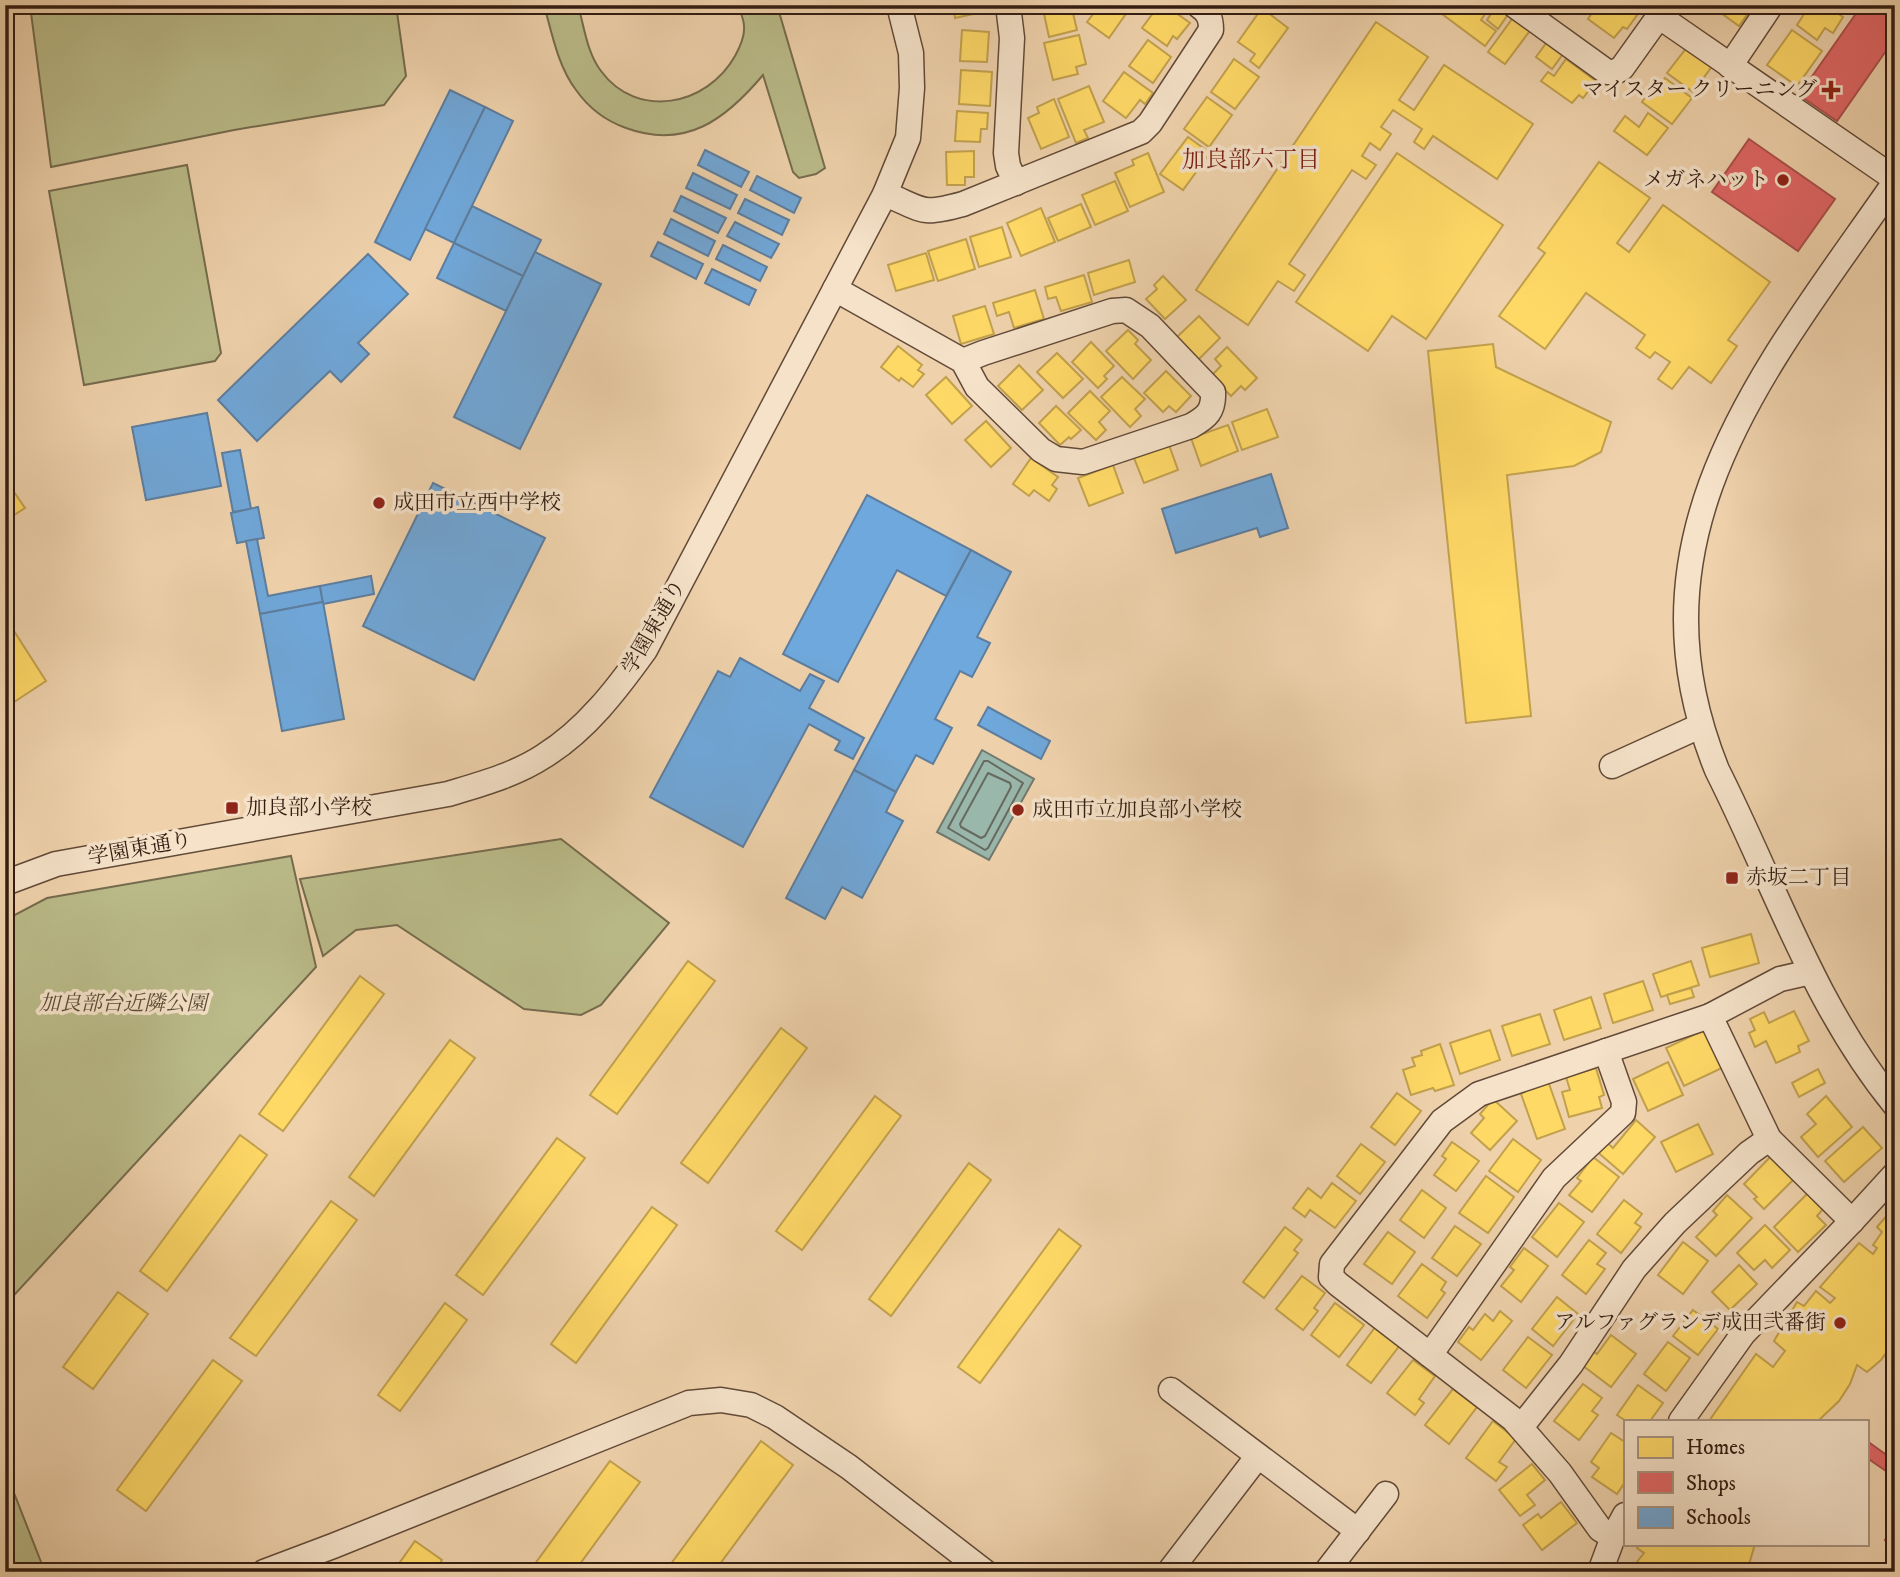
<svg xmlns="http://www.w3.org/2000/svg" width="1900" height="1577" font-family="'IM FELL DW Pica','Noto Serif JP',serif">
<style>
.green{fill:#babb89;stroke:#766c4e;stroke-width:2}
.water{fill:#9ab7ac;stroke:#71796e;stroke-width:2}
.homes{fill:#ffd966;stroke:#c2a14d;stroke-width:2}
.shops{fill:#e06666;stroke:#ac504d;stroke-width:2}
.schools{fill:#6fa8dc;stroke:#5d7e9f;stroke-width:2}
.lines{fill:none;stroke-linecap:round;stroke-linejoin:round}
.shore{stroke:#666a5f;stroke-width:2}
.minor-casing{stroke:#624a38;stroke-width:27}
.minor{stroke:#f5e2c9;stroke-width:24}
.poi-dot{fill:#8f2418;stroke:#f5e2c9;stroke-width:2.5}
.labels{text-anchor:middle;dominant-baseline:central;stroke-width:7;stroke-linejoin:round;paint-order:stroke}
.poi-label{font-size:21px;fill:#331d12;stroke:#f5e2c9;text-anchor:start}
.street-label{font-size:21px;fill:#331d12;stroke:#f5e2c9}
.park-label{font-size:21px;font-style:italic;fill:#5c4c36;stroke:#f5e2c9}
.neighbourhood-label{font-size:23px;fill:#7a1f14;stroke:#f5e2c9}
</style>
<rect width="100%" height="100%" fill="#efd2ac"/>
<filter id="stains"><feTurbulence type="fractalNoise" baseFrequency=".00286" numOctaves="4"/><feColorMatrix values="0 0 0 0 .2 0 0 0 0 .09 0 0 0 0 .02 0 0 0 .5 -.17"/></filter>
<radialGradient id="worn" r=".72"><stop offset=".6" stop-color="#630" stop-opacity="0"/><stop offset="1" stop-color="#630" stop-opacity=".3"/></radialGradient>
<g class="green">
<path d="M30 5H396L406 76 384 105 234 130 51 167Z"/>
<path d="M544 5H578C584 26 587 53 601 71 637 120 707 106 735 56 740 47 745 36 744 26 744 19 740 12 738 5H777L825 168 816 174 799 178 793 172 763 75C726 119 686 150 626 128 606 121 588 107 576 90 558 66 552 34 544 5Z"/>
<path d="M187 165 221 353 215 361 84 385 49 191Z"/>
<path d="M561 839 669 923 601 1005 581 1015 524 1009 397 925 356 930 323 956 300 879Z"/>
<path d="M291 856 316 967 5 1305V920L47 898Z"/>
<path d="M5 1470 43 1567 45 1572H5Z"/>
</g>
<path class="water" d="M982 750 1034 779 989 860 937 832Z"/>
<g class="homes">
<path d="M953 5H991L992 10 955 18Z"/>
<path d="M1042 5H1071L1077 30 1049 37Z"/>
<path d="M1100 5H1126L1130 8 1109 38 1087 22Z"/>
<path d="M1154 5H1165L1190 23 1177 39 1173 36 1167 46 1142 28 1153 13 1150 10Z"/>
<path d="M1442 5H1491L1481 20 1496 31 1485 46 1438 11Z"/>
<path d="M1497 5 1509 13 1498 29 1487 20Z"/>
<path d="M1608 5H1632L1640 11 1627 29 1623 27 1614 38 1588 19 1596 7 1603 12Z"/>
<path d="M1710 5H1754L1739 26Z"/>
<path d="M1810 5H1826L1843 17 1833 33 1825 28 1817 40 1797 25Z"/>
<path d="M1262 8 1288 28 1259 68 1250 61 1255 54 1238 42Z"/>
<path d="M1515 15 1532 28 1505 64 1488 52Z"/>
<path d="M1376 22 1428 57 1399 100 1414 110 1444 65 1533 124 1497 179 1433 136 1424 149 1414 142 1422 129 1393 110 1381 127 1391 134 1380 150 1370 143 1362 156 1376 165 1366 179 1352 170 1289 264 1305 275 1294 291 1278 281 1248 325 1196 290Z"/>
<path d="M962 30 989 32 987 62 960 61Z"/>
<path d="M1792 30 1822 51 1797 86 1767 65Z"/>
<path d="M1079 35 1086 64 1076 67 1078 74 1053 80 1044 43Z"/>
<path d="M1148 40 1171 57 1153 83 1129 66Z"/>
<path d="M1547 42 1563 54 1552 69 1536 57Z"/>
<path d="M1688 46 1713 65 1693 92 1667 73Z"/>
<path d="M1234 59 1259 77 1235 109 1211 92Z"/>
<path d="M1566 59 1596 81 1583 98 1579 95 1572 103 1541 81 1548 72 1554 76Z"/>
<path d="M961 70 992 72 990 106 959 104Z"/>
<path d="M1124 72 1153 93 1145 104 1140 100 1126 118 1103 101Z"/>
<path d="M1665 78 1692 98 1672 124 1642 102 1650 90 1654 93Z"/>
<path d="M1089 86 1104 122 1084 130 1088 138 1076 143 1058 99Z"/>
<path d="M1207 97 1232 115 1209 147 1184 129Z"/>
<path d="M1054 99 1069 137 1041 149 1028 118 1039 113 1037 107Z"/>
<path d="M957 111 988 113 987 129H981L980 142 955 141Z"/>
<path d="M1648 113 1668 128 1647 155 1614 131 1625 116 1639 127Z"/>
<path d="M1188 137 1210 153 1183 190 1160 174Z"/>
<path d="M974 151V177H965V185H947L946 152Z"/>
<path d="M1148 153 1164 192 1130 207 1115 173 1134 165 1132 160Z"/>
<path d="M1397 153 1503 225 1426 339 1392 316 1368 351 1296 302Z"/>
<path d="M1599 162 1650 198 1617 243 1629 252 1663 205 1770 282 1728 340 1737 346 1711 383 1689 367 1672 389 1658 379 1670 362 1655 352 1650 358 1636 348 1645 335 1586 293 1545 349 1499 316 1545 253 1538 248Z"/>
<path d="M1115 181 1128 211 1095 225 1082 195Z"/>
<path d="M1081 204 1091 227 1058 241 1048 218Z"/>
<path d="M1041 208 1055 242 1021 256 1007 223Z"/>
<path d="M1002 227 1011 257 979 267 970 237Z"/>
<path d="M966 239 975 269 938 281 928 251Z"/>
<path d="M926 253 934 280 896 291 888 265Z"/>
<path d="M1129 260 1135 282 1094 295 1088 273Z"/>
<path d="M1084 275 1092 302 1061 311 1056 297 1048 299 1045 287Z"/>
<path d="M1163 276 1186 300 1165 319 1146 299 1157 289 1154 285Z"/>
<path d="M1035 290 1044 319 1014 328 1009 312 997 316 993 303Z"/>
<path d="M985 306 994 334 961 344 953 316Z"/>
<path d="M1199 316 1220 338 1198 360 1177 337Z"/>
<path d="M1128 330 1138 340 1135 344 1151 360 1133 379 1106 351Z"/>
<path d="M1091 342 1114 366 1104 376 1107 379 1098 388 1072 362Z"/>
<path d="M1493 344 1496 367 1611 422 1601 452 1574 466 1507 475 1531 716 1466 723 1428 351Z"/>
<path d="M898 346 922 365 918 370 924 374 913 387 901 378 899 381 881 367Z"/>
<path d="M1227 347 1257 378 1245 390 1241 386 1231 396 1211 376 1221 366 1215 359Z"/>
<path d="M1057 353 1083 379 1063 398 1037 372Z"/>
<path d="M1019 365 1043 390 1022 410 998 386Z"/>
<path d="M1166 371 1191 396 1176 412 1169 406 1163 412 1144 393Z"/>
<path d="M946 377 972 406 952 424 926 395Z"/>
<path d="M1122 377 1145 399 1135 409 1141 416 1130 427 1101 397Z"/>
<path d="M1090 391 1110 411 1099 422 1106 430 1096 440 1068 413Z"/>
<path d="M1056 406 1081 430 1071 439 1069 437 1060 445 1039 423Z"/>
<path d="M1267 409 1278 437 1242 450 1232 422Z"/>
<path d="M986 421 1011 448 991 467 965 440Z"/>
<path d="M1228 425 1238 451 1201 466 1191 438Z"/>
<path d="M1169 445 1178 470 1144 483 1134 458Z"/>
<path d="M1031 458 1058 477 1052 485 1057 489 1049 501 1034 490 1029 496 1013 484Z"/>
<path d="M1113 465 1123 493 1089 506 1078 478Z"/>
<path d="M5 479 25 508 5 521Z"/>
<path d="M14 631 46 681 5 708V637Z"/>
<path d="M1751 934 1759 963 1710 977 1702 948Z"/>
<path d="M688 961 715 981 617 1114 590 1095Z"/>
<path d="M1691 961 1699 985 1661 997 1653 974Z"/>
<path d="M360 976 384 994 283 1131 259 1114Z"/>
<path d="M1643 981 1653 1010 1613 1023 1604 994Z"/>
<path d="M1691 988 1694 997 1670 1004 1667 995Z"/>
<path d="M1591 997 1601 1028 1564 1040 1554 1010Z"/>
<path d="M1794 1011 1809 1041 1798 1046 1800 1052 1776 1063 1766 1041 1755 1047 1749 1033 1755 1030 1750 1019 1764 1012 1769 1023Z"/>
<path d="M1540 1014 1550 1044 1512 1056 1502 1026Z"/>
<path d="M781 1028 807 1048 708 1183 681 1163Z"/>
<path d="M1706 1029 1724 1067 1684 1086 1666 1048Z"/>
<path d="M1490 1030 1500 1060 1460 1074 1450 1043Z"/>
<path d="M450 1040 475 1058 374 1196 349 1177Z"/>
<path d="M1440 1044 1454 1085 1435 1091 1433 1088 1411 1095 1403 1070 1415 1066 1412 1058 1422 1055 1421 1051Z"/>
<path d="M1668 1062 1683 1095 1648 1111 1633 1079Z"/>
<path d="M1596 1068 1604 1095 1599 1097 1602 1108 1569 1117 1562 1092 1570 1090 1566 1077Z"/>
<path d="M1818 1069 1825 1083 1799 1097 1792 1083Z"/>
<path d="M1548 1081 1565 1129 1537 1139 1520 1091Z"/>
<path d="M1397 1093 1421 1111 1395 1145 1371 1127Z"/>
<path d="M875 1096 901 1116 802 1250 776 1231Z"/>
<path d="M1826 1096 1852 1127 1818 1157 1801 1137 1816 1124 1807 1114Z"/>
<path d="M1493 1099 1517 1121 1490 1150 1471 1133 1484 1118 1480 1114Z"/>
<path d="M1636 1120 1655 1137 1623 1174 1594 1149 1603 1139 1613 1148Z"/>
<path d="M1698 1124 1713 1154 1676 1172 1661 1142Z"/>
<path d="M1863 1127 1882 1148 1844 1182 1825 1161Z"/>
<path d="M240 1135 267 1155 167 1291 140 1271Z"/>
<path d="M557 1138 585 1158 483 1295 456 1275Z"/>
<path d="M1513 1139 1541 1160 1518 1192 1489 1171Z"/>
<path d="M1452 1142 1479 1161 1456 1191 1434 1175 1446 1159 1442 1156Z"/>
<path d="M1361 1144 1385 1162 1360 1194 1337 1176Z"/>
<path d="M1775 1152 1798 1175 1764 1209 1754 1199 1757 1197 1744 1184Z"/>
<path d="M1593 1157 1619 1177 1592 1212 1569 1195 1581 1181 1577 1178Z"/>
<path d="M969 1163 991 1180 891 1316 869 1299Z"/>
<path d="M1486 1176 1514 1197 1488 1233 1459 1213Z"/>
<path d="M1332 1183 1356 1201 1335 1228 1310 1210 1305 1217 1293 1208 1308 1188 1321 1198Z"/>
<path d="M1422 1190 1446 1208 1424 1238 1400 1220Z"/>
<path d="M1808 1193 1823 1209 1817 1216 1826 1225 1798 1252 1774 1227Z"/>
<path d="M1727 1195 1752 1218 1716 1256 1696 1237 1717 1215 1713 1211Z"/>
<path d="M1624 1200 1642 1214 1635 1223 1641 1227 1621 1253 1597 1234Z"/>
<path d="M331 1201 357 1220 256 1356 230 1338Z"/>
<path d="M1559 1203 1584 1222 1557 1257 1532 1237Z"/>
<path d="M1895 1206V1340L1881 1360 1867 1372 1857 1365 1850 1384 1839 1401 1818 1421H1709L1756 1354 1773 1367 1785 1351 1774 1341 1797 1302 1804 1306 1816 1291 1830 1303 1835 1298 1820 1287 1859 1243 1873 1254 1877 1248 1873 1245 1882 1232 1877 1227Z"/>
<path d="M652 1207 677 1225 576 1363 551 1344Z"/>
<path d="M1765 1225 1790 1250 1772 1268 1765 1260 1754 1270 1737 1253Z"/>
<path d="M1455 1226 1481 1244 1457 1276 1432 1258Z"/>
<path d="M1285 1227 1302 1240 1294 1250 1298 1253 1264 1298 1243 1282Z"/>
<path d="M1059 1229 1081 1246 980 1383 958 1367Z"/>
<path d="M1388 1232 1415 1252 1392 1284 1364 1264Z"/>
<path d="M1589 1240 1606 1253 1597 1264 1605 1269 1586 1294 1562 1275Z"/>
<path d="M1683 1242 1708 1261 1683 1294 1658 1275Z"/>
<path d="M1524 1248 1548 1266 1521 1302 1501 1286 1514 1270 1510 1267Z"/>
<path d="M1422 1264 1446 1282 1441 1290 1445 1293 1427 1318 1398 1296Z"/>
<path d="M1739 1265 1757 1284 1730 1310 1712 1292Z"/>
<path d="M1302 1276 1325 1293 1314 1308 1318 1311 1303 1330 1276 1309Z"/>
<path d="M118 1292 148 1314 93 1389 63 1367Z"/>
<path d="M1557 1297 1578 1314 1553 1346 1532 1329Z"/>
<path d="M445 1303 467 1320 400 1411 378 1395Z"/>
<path d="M1335 1303 1364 1325 1339 1357 1311 1335Z"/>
<path d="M1693 1310 1718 1329 1698 1355 1673 1336Z"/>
<path d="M1500 1311 1512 1321 1481 1360 1458 1342 1469 1327 1473 1330 1485 1314 1493 1321Z"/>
<path d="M1376 1326 1400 1345 1371 1383 1347 1365Z"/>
<path d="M1611 1335 1636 1354 1611 1387 1582 1365 1593 1351 1597 1354Z"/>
<path d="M1528 1337 1552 1355 1526 1388 1503 1370Z"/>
<path d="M1668 1342 1690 1358 1666 1391 1644 1374Z"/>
<path d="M213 1360 242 1381 146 1511 117 1490Z"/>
<path d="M1413 1360 1435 1376 1419 1399 1424 1403 1415 1415 1387 1393Z"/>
<path d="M1583 1384 1602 1398 1592 1411 1598 1415 1579 1440 1554 1421Z"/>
<path d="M1638 1385 1663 1403 1650 1421H1626L1617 1415Z"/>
<path d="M1453 1389 1477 1407 1449 1444 1425 1425Z"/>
<path d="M1493 1421 1516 1439 1499 1462 1507 1467 1496 1481 1466 1458Z"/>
<path d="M1611 1433 1625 1442V1482L1617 1494 1592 1477 1599 1468 1591 1462Z"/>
<path d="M761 1441 793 1465 714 1572H665Z"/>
<path d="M610 1461 640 1482 574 1572H529Z"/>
<path d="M1532 1464 1545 1480 1527 1495 1535 1505 1520 1516 1499 1490Z"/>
<path d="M1561 1502 1577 1523 1542 1550 1523 1525 1538 1514 1541 1518Z"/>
<path d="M415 1541 442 1560 434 1572H393Z"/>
<path d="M1640 1544H1755L1750 1561 1743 1572H1640L1633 1567 1644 1553 1637 1548Z"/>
</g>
<g class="shops">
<path d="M1862 5H1895V38L1837 121 1799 95Z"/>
<path d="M1749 139 1835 199 1798 251 1712 192Z"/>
<path d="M1867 1441 1895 1461V1477L1867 1458Z"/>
<path d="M1895 1526V1546L1885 1540Z"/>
</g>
<g class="schools">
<path d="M450 90 485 107 410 260 375 242Z"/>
<path d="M485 107 513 121 454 243 425 229Z"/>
<path d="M705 150 749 172 741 187 698 165Z"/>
<path d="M693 173 737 195 730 209 686 188Z"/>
<path d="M757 176 801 198 794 213 750 190Z"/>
<path d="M681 196 726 218 718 233 674 211Z"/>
<path d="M745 199 789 220 782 235 738 213Z"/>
<path d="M472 206 541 240 523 276 454 243Z"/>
<path d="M671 219 715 241 708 256 664 234Z"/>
<path d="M735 222 779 244 771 258 727 236Z"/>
<path d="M658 242 703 264 696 279 651 256Z"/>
<path d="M454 243 523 276 506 311 437 278Z"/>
<path d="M723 245 767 267 760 281 716 259Z"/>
<path d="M535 252 601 284 520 449 454 417Z"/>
<path d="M368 254 408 294 358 343 369 354 341 382 330 371 257 441 218 400Z"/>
<path d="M712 269 756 290 749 305 705 283Z"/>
<path d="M207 413 221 486 146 500 132 427Z"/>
<path d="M240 450 251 509 233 512 222 453Z"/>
<path d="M1271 474 1288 528 1260 537 1257 528 1176 553 1162 509Z"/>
<path d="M433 483 545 538 474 680 363 626Z"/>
<path d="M867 495 971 550 946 596 897 570 838 682 783 654Z"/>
<path d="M258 507 264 538 237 543 231 513Z"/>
<path d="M257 539 268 596 320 586 323 602 260 614 246 541Z"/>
<path d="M971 550 1011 572 977 637 990 643 972 677 960 671 935 719 952 728 933 764 916 755 896 792 854 770Z"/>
<path d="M371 576 374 594 323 604 320 586Z"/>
<path d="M323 602 344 719 282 731 260 614Z"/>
<path d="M740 658 800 691 810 674 824 681 809 708 864 738 853 759 835 750 840 741 809 724 743 847 650 797 718 671 730 677Z"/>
<path d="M988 707 1050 741 1041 759 978 725Z"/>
<path d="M854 770 896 792 886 812 903 821 862 898 842 887 825 919 786 898Z"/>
</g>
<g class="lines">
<g class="shore">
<path d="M984 761H988L1023 783 988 848 985 850 948 828Z"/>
<path d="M988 773 1010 783 1011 787 985 836 981 838 961 827 960 824Z"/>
</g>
<g class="minor-casing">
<g id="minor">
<path d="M1008 5 1012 38 1006 153 1008 166 1016 183"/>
<path d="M1514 5 1607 72H1615L1622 68 1667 5"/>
<path d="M1660 17 1895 179"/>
<path d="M1730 66 1771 5"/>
<path d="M1895 182C1767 367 1621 533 1717 770 1774 883 1814 1006 1895 1105"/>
<path d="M885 194C925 210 919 216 963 204L1141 132 1150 123 1211 30C1211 17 1208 12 1198 5"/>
<path d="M835 289 963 361 983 353 1112 311 1126 310 1150 326 1213 392C1214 411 1207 417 1191 426L1083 462 1056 459 1041 450 977 387 963 361"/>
<path d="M1612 766 1700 726"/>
<path d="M5 883 56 864 448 794C481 784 515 775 544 756 586 730 617 689 645 650L885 194 908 138 912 88 911 53 899 5"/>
<path d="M1710 1016 1769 1139 1852 1221"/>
<path d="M1430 1355 1554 1178 1623 1113 1624 1102 1606 1051"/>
<path d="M1171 1390 1358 1531"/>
<path d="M1681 1421 1743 1334 1852 1221 1895 1174"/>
<path d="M1521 1427 1571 1364 1634 1269 1675 1223 1749 1153 1769 1139"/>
<path d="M1613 1537 1600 1529 1560 1473 1513 1419 1338 1284 1331 1277 1332 1264 1442 1121 1479 1094 1710 1016 1780 979 1811 972"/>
<path d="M264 1572 333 1546 689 1403 721 1400 751 1405 775 1417 849 1467 985 1572"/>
<path d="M1169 1572 1258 1456"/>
<path d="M1326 1572 1386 1494"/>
<path d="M1600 1572 1613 1537 1625 1515"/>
</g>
</g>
<use href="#minor" class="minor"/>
</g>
<g class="poi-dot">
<path d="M1827.5 79.5h7v7h7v7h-7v7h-7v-7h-7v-7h7z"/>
<circle cx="1783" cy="180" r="7"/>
<circle cx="379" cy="503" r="7"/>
<rect x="225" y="801" width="14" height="14" rx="3.5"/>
<circle cx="1018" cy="810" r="7"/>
<rect x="1725" y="871" width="14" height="14" rx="3.5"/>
<circle cx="1840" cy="1323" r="7"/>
</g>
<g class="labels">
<g class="poi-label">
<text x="1817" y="90" text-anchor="end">マイスター クリーニング</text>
<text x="1769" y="180" text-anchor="end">メガネハット</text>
<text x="393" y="503">成田市立西中学校</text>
<text x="246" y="808">加良部小学校</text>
<text x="1032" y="810">成田市立加良部小学校</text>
<text x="1746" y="878">赤坂二丁目</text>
<text x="1826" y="1323" text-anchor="end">アルファグランデ成田弐番街</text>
</g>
<g class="street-label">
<text transform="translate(654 627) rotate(-60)">学園東通り</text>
<text transform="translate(140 849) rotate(-10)">学園東通り</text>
</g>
<g class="park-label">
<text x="123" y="1004">加良部台近隣公園</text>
</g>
<g class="neighbourhood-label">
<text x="1251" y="160">加良部六丁目</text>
</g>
</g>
<rect width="1900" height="1577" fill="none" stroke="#efd2ac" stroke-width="28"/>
<rect x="7" y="7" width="1886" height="1563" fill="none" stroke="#331d12" stroke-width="3.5"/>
<rect x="14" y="14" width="1872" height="1549" fill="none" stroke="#331d12" stroke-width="2"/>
<rect x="1624" y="1420" width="245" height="126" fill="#f5e2c9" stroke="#a79380" stroke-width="2"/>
<rect x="1638" y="1437" width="35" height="21" fill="#ffd966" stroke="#a79380" stroke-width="2"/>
<text x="1686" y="1454" font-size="21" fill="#331d12">Homes</text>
<rect x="1638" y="1472" width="35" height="21" fill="#e06666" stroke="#a79380" stroke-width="2"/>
<text x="1686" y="1490" font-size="21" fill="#331d12">Shops</text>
<rect x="1638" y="1507" width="35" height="21" fill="#6fa8dc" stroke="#a79380" stroke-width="2"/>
<text x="1686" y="1524" font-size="21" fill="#331d12">Schools</text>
<rect width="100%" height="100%" filter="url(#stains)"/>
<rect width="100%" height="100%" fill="url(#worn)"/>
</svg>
